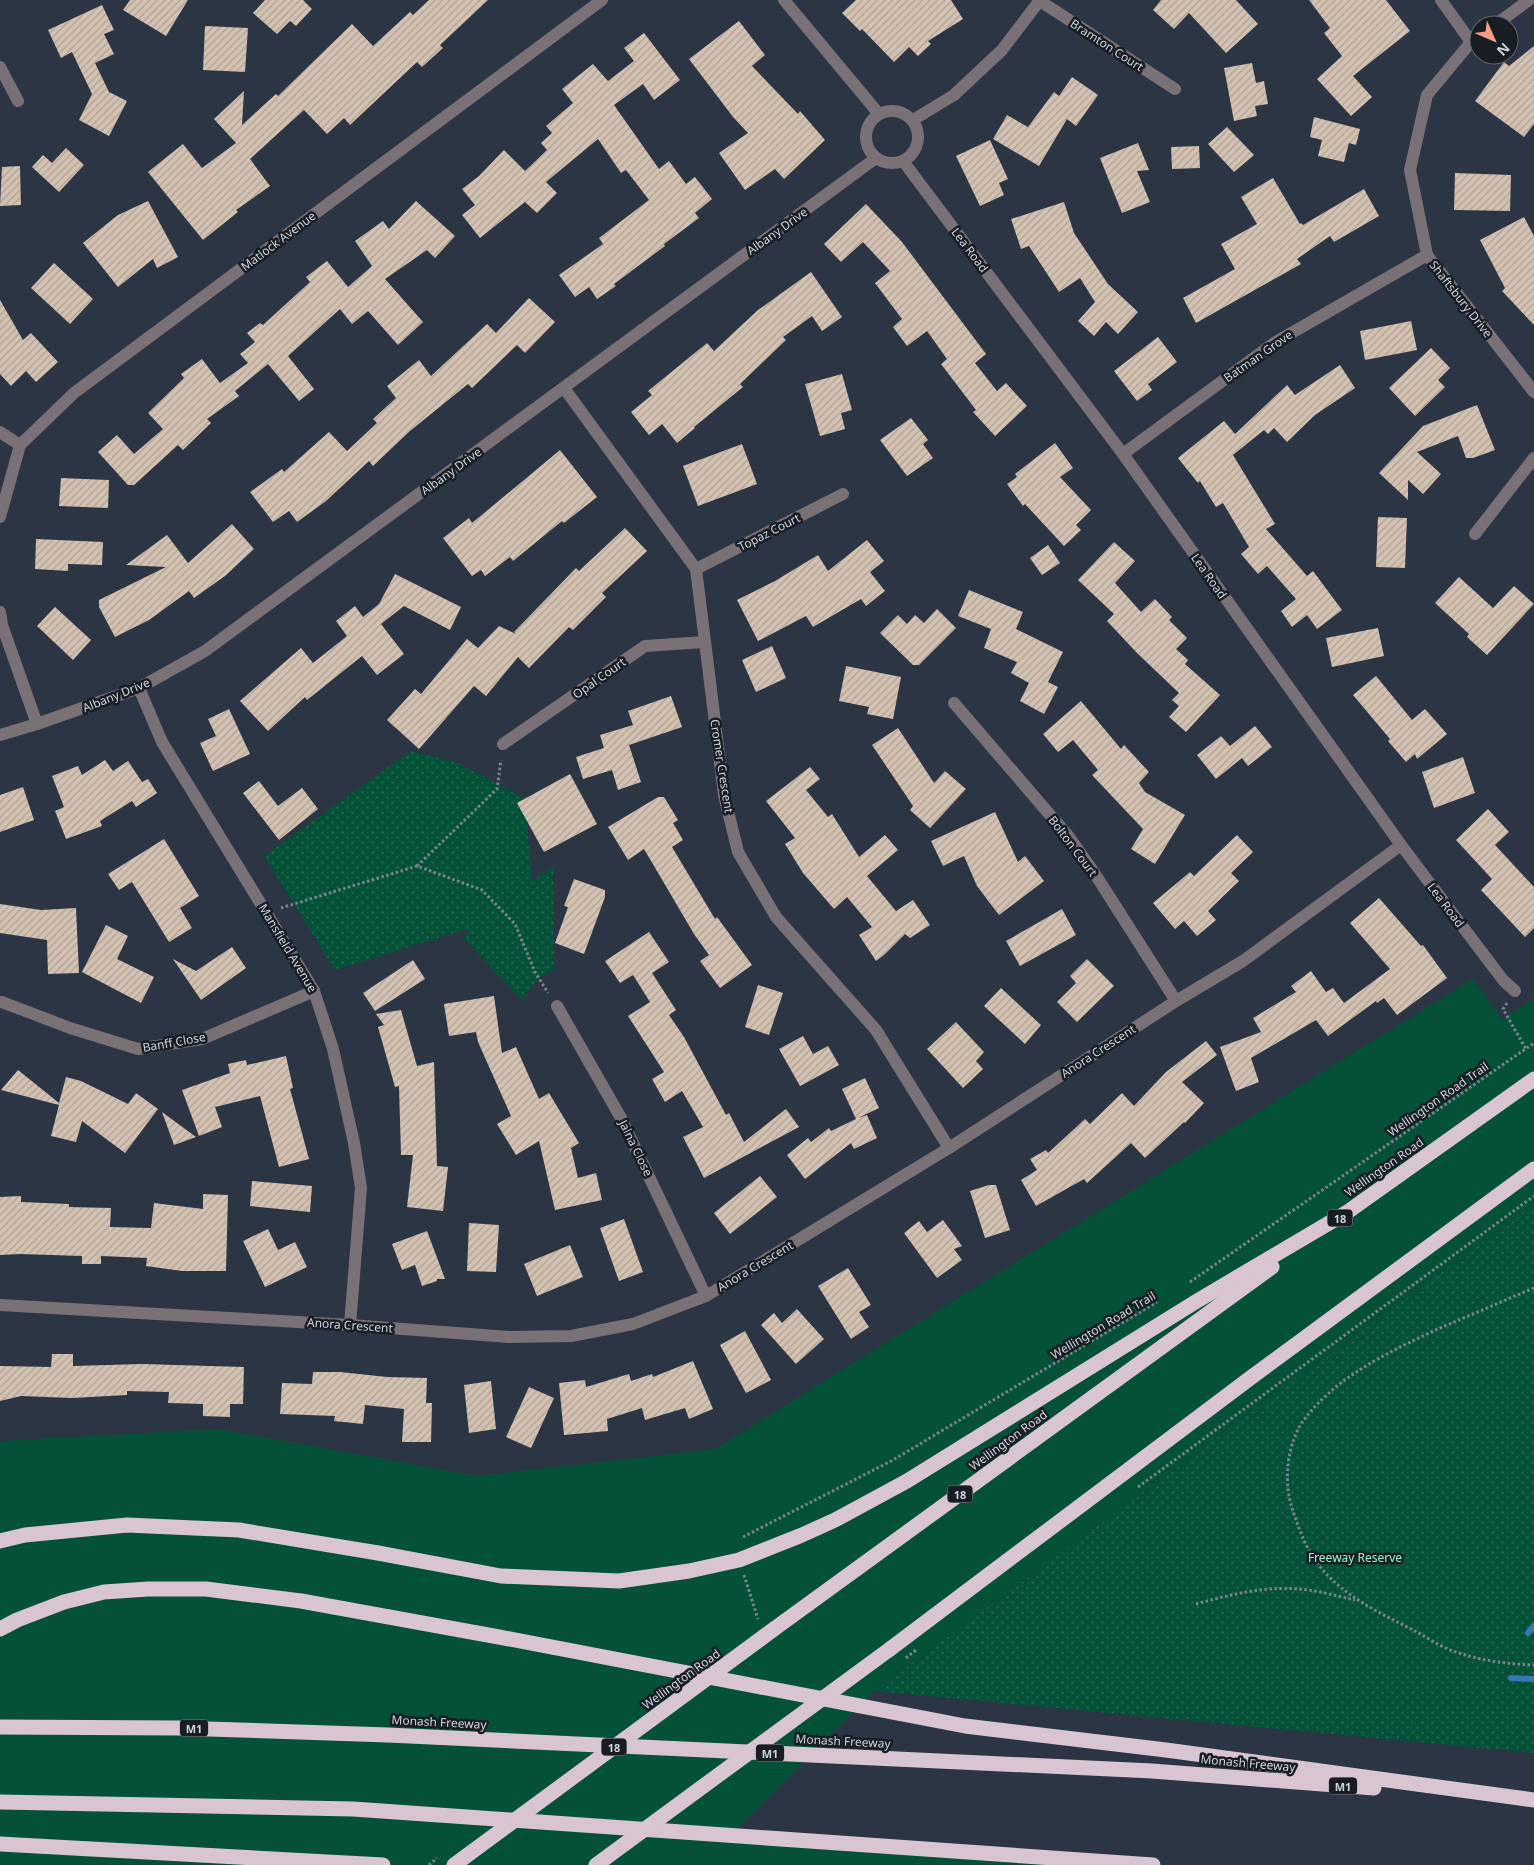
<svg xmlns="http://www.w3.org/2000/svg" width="1534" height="1865" font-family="'Noto Sans',sans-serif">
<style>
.green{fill:#045138}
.park{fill:url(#park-dots)}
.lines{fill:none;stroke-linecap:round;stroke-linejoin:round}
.stream{stroke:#3776b7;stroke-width:6}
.building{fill:url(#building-hatch)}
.path{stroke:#7b838f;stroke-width:3;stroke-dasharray:2.5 2.5;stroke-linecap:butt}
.minor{stroke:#7a7176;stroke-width:12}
.highway{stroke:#d9c4d1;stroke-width:15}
.path-bridge{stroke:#7b838f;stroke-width:3;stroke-dasharray:2.5 2.5;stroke-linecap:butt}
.highway-bridge{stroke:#d9c4d1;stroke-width:15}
.labels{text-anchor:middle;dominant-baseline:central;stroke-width:5;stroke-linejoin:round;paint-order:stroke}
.shield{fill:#181c23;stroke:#989ea6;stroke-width:1}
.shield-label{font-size:11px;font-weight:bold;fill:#cfd5de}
.street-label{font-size:12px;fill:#cfd5de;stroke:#181c23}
.park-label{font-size:12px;fill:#90facc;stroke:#181c23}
</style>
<defs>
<pattern id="park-dots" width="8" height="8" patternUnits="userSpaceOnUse" patternTransform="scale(1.25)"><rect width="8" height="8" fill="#045138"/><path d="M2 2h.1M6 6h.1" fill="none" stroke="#286954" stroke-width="1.8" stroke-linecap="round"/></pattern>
<pattern id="building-hatch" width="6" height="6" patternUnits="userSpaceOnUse" patternTransform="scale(1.25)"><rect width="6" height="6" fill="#d3c1b1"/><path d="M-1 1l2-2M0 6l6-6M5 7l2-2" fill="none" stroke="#aea196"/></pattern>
</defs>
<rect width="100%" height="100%" fill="#2c3544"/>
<path class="green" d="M1473 979 1503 1020 1534 998V1204L874 1691 732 1834 1153 1865H0V1441L219 1429 476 1476 715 1449Z"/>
<g class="park">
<path d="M411 751 458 763 525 799 532 882 553 866 554 970C538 976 531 985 523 1001L464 939 468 929 335 970 264 856Z"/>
<path d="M1534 1204V1753L874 1691Z"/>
</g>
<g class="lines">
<g class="stream">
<path d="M1528 1633 1534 1626"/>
<path d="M1511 1678 1534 1679"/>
</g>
</g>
<g class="building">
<path d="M130 0H188L166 36 123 10Z"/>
<path d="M265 0H303L312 9 296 26 290 21 277 34 253 13Z"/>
<path d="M429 0H488L440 45 443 48 422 67 417 62 350 125 344 118 327 134 304 110 250 159 270 186 236 210 238 212 203 240 148 172 183 144 202 168 236 143 214 119 244 91 242 125 276 94 278 96 352 24 373 46 410 12 413 15Z"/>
<path d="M856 0H951L963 19 928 41 931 44 918 56 909 47 894 62 862 29 860 31 842 13Z"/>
<path d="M1161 0H1236L1258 24 1226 53 1189 13 1174 29 1153 10Z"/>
<path d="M1309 0H1386L1410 31 1353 76 1372 97 1351 116 1317 79 1342 56 1324 33 1330 28Z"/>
<path d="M102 5 114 30 104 34 114 54 95 63 109 92 127 101 109 136 79 120 92 94 72 52 61 58 48 30Z"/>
<path d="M739 21 765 55 752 66 798 114 800 111 825 140 784 179 775 169 745 190 719 153 748 133 733 117 689 59Z"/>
<path d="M205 26 248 28 245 72 203 70Z"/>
<path d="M644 33 680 80 654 100 643 84 614 105 659 169 669 161 686 184 695 177 712 199 695 213 699 218 664 244 665 246 614 284 616 286 597 299 589 287 575 297 559 275 603 244 599 238 649 200 626 170 621 173 598 139 546 182 557 193 537 213 525 202 480 238 462 215 475 205 462 189 479 176 504 150 525 171 547 150 541 143 552 133 546 126 573 103 562 89 593 64 608 81 634 61 624 48Z"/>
<path d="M1534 46V124L1524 137 1475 101 1504 62 1509 66Z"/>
<path d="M1252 63 1256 83 1264 81 1268 104 1255 106 1257 116 1234 121 1224 68Z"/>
<path d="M1072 77 1098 95 1076 126 1067 119 1039 166 993 139 1007 115 1028 127 1054 92 1059 96Z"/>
<path d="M1314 117 1360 129 1356 145 1349 143 1344 162 1318 156 1322 140 1310 137Z"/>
<path d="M1227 127 1254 155 1234 172 1208 144Z"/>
<path d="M990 140 1008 179 999 183 1004 195 980 206 956 156Z"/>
<path d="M1138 143 1149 170 1137 171 1150 202 1122 213 1100 158Z"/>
<path d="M1199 146 1200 168 1172 169 1171 147Z"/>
<path d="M66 148 84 165 59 192 32 167 43 155 52 163Z"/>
<path d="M20 166 21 205 0 206 2 167Z"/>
<path d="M1455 173 1511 175 1510 211 1454 210Z"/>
<path d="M1273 178 1300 224 1301 223 1303 225 1364 189 1379 216 1334 242 1330 236 1297 259 1301 264 1196 323 1183 298 1235 269 1221 244 1257 224 1241 197Z"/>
<path d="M148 201 178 257 157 268 153 259 118 287 83 243 118 215Z"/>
<path d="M416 201 455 236 435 258 427 250 385 279 423 322 398 345 368 311 352 324 340 309 288 356 314 389 299 401 268 364 235 391 239 396 207 419 211 423 183 450 178 445 134 485H128L98 452 117 435 134 454 163 429 148 413 184 378 181 374 202 359 220 383 248 363 240 354 255 342 247 333 260 323 263 325 310 282 306 277 327 261 348 287 372 266 355 241 383 221 389 229Z"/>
<path d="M1064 202 1074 233 1108 284 1138 312 1118 334 1106 322 1094 336 1078 321 1095 302 1080 278 1059 292 1029 246 1021 249 1011 219Z"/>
<path d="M866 204 902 242 986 354 975 363 997 391 1006 383 1027 406 995 436 973 412 976 410 941 364 947 359 927 331 907 346 893 327 902 319 875 283 890 271 863 242 841 262 824 244Z"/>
<path d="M1524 217 1534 236V325L1502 291 1505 288 1480 240Z"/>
<path d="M54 263 93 299 70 324 31 288Z"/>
<path d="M811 272 842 317 822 331 812 316 783 337 786 340 740 384 743 387 694 427 695 428 677 443 662 424 649 435 631 412 652 395 648 391 707 343 714 351 758 310Z"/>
<path d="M529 298 555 322 525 353 517 345 472 388 468 384 410 431 373 466 369 461 326 501 297 522 289 511 273 522 250 492 282 469 284 472 329 432 347 451 377 423 373 419 396 398 387 386 419 360 431 376 487 324 496 333Z"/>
<path d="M0 300 23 340 31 333 58 362 36 382 26 371 11 386 0 374Z"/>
<path d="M1411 321 1417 350 1365 360 1360 331Z"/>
<path d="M1158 337 1177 362 1148 384 1152 390 1137 401 1114 371Z"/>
<path d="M1431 348 1450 368 1438 380 1445 387 1415 416 1389 388Z"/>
<path d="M1340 365 1355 388 1315 415 1287 442 1274 428 1268 434 1264 430 1233 455 1275 524 1266 529 1307 576 1313 571 1342 610 1317 629 1307 615 1292 627 1281 611 1296 599 1267 566 1258 574 1241 554 1249 547 1223 503 1216 507 1200 481 1198 483 1178 458 1224 421 1235 434 1287 385 1295 395Z"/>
<path d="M842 374 852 410 841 413 845 429 820 436 805 384Z"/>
<path d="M1477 405 1495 450 1473 458H1466L1458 436 1417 452 1441 474 1423 494 1408 480V500L1379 473 1423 426Z"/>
<path d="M911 418 928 440 923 444 933 458 907 476 880 440Z"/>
<path d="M1055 443 1073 468 1060 477 1091 510 1076 525 1081 530 1064 546 1025 504 1023 506 1007 484 1017 477 1015 474Z"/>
<path d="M742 444 757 484 698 506 683 466Z"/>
<path d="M560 450 597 497 564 523 562 521 513 561 510 557 485 576 481 570 472 576 443 538 469 518 472 523Z"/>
<path d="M61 478 109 480 108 508 59 506Z"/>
<path d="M1378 517 1407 518 1405 568 1376 567Z"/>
<path d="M232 524 254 549 225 576 194 598 189 591 149 620 115 637 99 607V600L166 567 126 565 167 535 188 563Z"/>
<path d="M625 528 647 551 602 593 606 597 573 630 569 627 529 668 518 657 486 696 474 686 419 749 387 720 415 689 421 694 467 639 478 648 499 626 516 634 514 632 576 568 579 571Z"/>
<path d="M36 539 103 542 102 565 68 564V571L35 569Z"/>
<path d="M867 540 884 561 870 572 885 591 866 606 861 599 813 627 806 616 758 641 737 600 775 581 818 555 828 571Z"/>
<path d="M1114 542 1135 561 1115 583 1141 612 1155 599 1172 617 1169 620 1187 638 1176 649 1188 660 1185 664 1220 695 1186 732 1169 717 1179 706 1172 700 1179 693 1137 653 1107 621 1114 614 1078 580Z"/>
<path d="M1048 545 1060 563 1042 575 1030 558Z"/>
<path d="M395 574 461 607 450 630 404 606 381 624 404 654 377 675 362 656 307 700 305 697 268 731 240 701 301 648 313 663 347 636 336 621 355 606 363 617 379 604Z"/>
<path d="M1459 577 1493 608 1514 586 1534 604 1487 655 1467 637 1469 634 1435 603Z"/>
<path d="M969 590 1023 612 1016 629 1063 652 1048 682 1058 687 1044 714 1020 701 1029 683 1011 673 1017 662 984 648 991 629 958 616Z"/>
<path d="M55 607 91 640 73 660 37 626Z"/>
<path d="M937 609 956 628 919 665H913L880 633 898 615 907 624 915 615 924 623Z"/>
<path d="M1378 628 1384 656 1332 667 1326 638Z"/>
<path d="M772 646 786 678 756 692 742 660Z"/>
<path d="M846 666 901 677 893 719 867 714 869 707 839 701Z"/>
<path d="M1376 676 1412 720 1425 709 1447 734 1417 759 1415 754 1406 762 1388 741 1390 739 1353 695Z"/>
<path d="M671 696 682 727 629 745 641 782 618 790 612 770 583 779 576 757 604 748 600 735 633 725 628 711Z"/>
<path d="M1081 701 1121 749 1124 745 1149 772 1139 783 1145 792 1185 815 1155 864 1131 849 1143 829 1092 775 1098 770 1073 740 1058 752 1043 734Z"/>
<path d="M229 709 250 754 213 771 200 743 216 736 208 719Z"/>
<path d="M1255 726 1272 747 1248 766 1242 758 1216 779 1197 755 1221 736 1230 746Z"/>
<path d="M898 728 934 783 945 771 966 789 930 828 910 810 913 806 872 745Z"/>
<path d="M1463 757 1475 793 1434 808 1422 772Z"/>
<path d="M105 760 113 771 128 761 142 782 148 779 157 793 136 807 132 801 100 821 102 826 66 839 55 811 64 807 52 776 78 766 82 775Z"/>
<path d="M810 767 820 779 806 790 828 817 832 814 859 857 885 835 898 850 867 876 896 911 913 900 930 925 910 938 905 934 884 955 876 961 859 935 872 927 847 897 834 909 803 873 785 844 795 838 766 801Z"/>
<path d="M570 774 597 824 544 852 517 803Z"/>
<path d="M259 781 278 806 302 788 318 809 279 840 243 793Z"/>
<path d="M23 787 34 820 0 832V795Z"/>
<path d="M658 797H664L678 820 673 823 683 840 672 847 715 919 717 917 752 965 720 988 700 961 709 955 694 934 644 849 628 860 608 827Z"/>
<path d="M1488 809 1509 832 1495 845 1534 887V928L1525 937 1481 890 1492 879 1456 840Z"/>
<path d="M995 812 1018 862 1025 856 1044 881 999 915 977 886 964 856 943 866 931 841Z"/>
<path d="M1237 835 1253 852 1231 873 1239 881 1208 911 1216 920 1197 936 1184 921 1175 929 1153 903 1190 872 1194 876Z"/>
<path d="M164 839 199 896 180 908 192 928 169 942 132 882 119 890 108 874Z"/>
<path d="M574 879 605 890V897L584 954 555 943 568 907 564 906Z"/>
<path d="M1379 898 1421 946 1423 945 1447 978 1397 1015 1384 998 1377 1003 1376 1001 1328 1036 1316 1020 1251 1058 1259 1082 1236 1091 1220 1047 1261 1032 1253 1018 1296 992 1291 986 1311 971 1326 992 1333 988 1344 1003 1390 969 1350 923Z"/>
<path d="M0 904 41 910 76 908 79 973 48 974 47 940 0 933Z"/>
<path d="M1062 909 1076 935 1020 966 1006 941Z"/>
<path d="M106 925 128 936 117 959 154 977 141 1003 82 972Z"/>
<path d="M649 932 669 962 652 973 676 1010 669 1015 684 1037 726 1115 729 1113 744 1142 786 1109 799 1127 704 1178 683 1137 703 1127 682 1091 665 1102 652 1079 664 1072 628 1016 650 1002 633 975 620 983 605 961Z"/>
<path d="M232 947 246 968 201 1000 173 959 196 971Z"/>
<path d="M1087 959 1114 986 1077 1022 1057 1002 1076 983 1070 976Z"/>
<path d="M413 960 425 979 375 1011 363 993Z"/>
<path d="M758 985 783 993 769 1035 745 1027Z"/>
<path d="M1001 988 1041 1025 1025 1044 984 1006Z"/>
<path d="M494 996 502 1053 516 1047 539 1099 549 1093 579 1143 571 1148 578 1178 596 1173 602 1200 555 1210 539 1141 516 1155 497 1124 511 1116 478 1042 476 1032 449 1036 444 1004Z"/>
<path d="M401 1010 417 1066 434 1062 437 1166 448 1167 443 1211 407 1207 413 1155H401L399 1086 395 1087 378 1027 384 1025 376 1014Z"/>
<path d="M956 1022 984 1052 976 1061 983 1069 963 1088 927 1049Z"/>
<path d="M803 1036 813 1054 828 1046 839 1065 800 1086 779 1049Z"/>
<path d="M1206 1041 1217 1055 1182 1082 1204 1103 1185 1123 1184 1122 1145 1158 1131 1143 1087 1183 1084 1179 1036 1206 1021 1180 1037 1170 1030 1159 1046 1150 1048 1153 1085 1119 1090 1124 1122 1093 1134 1106 1166 1072Z"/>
<path d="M286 1056 293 1088 290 1089 309 1159 279 1167 260 1096 215 1107 222 1127 199 1136 182 1090 230 1073 228 1064 246 1060 247 1065Z"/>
<path d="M18 1070 59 1103 66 1077 81 1081 128 1104 136 1093 158 1109 125 1153 82 1121 76 1142 51 1136 59 1105 1 1090Z"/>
<path d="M865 1078 879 1108 858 1118 867 1115 877 1138 854 1149 851 1143 805 1179 787 1155 808 1138 811 1142 829 1128 831 1131 856 1119 842 1089Z"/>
<path d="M162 1112 196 1137 174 1145Z"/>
<path d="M760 1176 777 1197 730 1234 714 1213Z"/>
<path d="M252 1181 312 1186 310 1212 250 1206Z"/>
<path d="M989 1185H996L1010 1230 985 1238 970 1191Z"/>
<path d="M203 1194 228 1195 226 1271H182L146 1266 147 1258 101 1256V1264H82V1256L20 1254 0 1255V1197L21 1196V1202L69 1204V1207L111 1208 110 1227 151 1228 154 1203 203 1209Z"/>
<path d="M624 1219 643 1272 619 1281 600 1228Z"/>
<path d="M943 1220 962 1246 954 1249 962 1260 937 1278 904 1233 919 1221 927 1232Z"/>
<path d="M469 1223 499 1225 496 1272 467 1271Z"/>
<path d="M268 1229 278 1250 295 1242 307 1267 265 1287 243 1241Z"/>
<path d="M427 1231 445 1279H437V1281L422 1286 415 1265 402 1270 392 1244Z"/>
<path d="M570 1245 583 1277 537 1296 524 1264Z"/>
<path d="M848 1268 871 1305 859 1312 869 1327 851 1339 818 1286Z"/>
<path d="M797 1309 824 1339 796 1364 761 1325 774 1313 782 1323Z"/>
<path d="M745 1331 771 1380 746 1393 720 1345Z"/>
<path d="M52 1354H73V1366L142 1364 244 1367 243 1404H230V1417L203 1416V1404L168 1403 169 1392 127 1391V1395L72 1398 21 1396 0 1401V1366L51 1367Z"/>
<path d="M693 1361 713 1409 689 1419 685 1408 645 1420 642 1408 607 1419 608 1431 564 1435 559 1383 585 1380 586 1387 629 1374 631 1381 652 1374 653 1377Z"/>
<path d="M313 1372H340L387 1377 427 1378 426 1403H432L431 1442H402L404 1409 365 1405 363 1424 334 1421 335 1416 280 1414 282 1383 312 1384Z"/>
<path d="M491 1381 496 1429 469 1433 464 1385Z"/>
<path d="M529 1387 554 1398 531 1448 506 1437Z"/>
</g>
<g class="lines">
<g class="path">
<path d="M417 866 497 789 501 760"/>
<path d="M281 908 417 866 482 890 515 924 535 972 548 993"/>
<path d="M1507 1003 1503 1009 1526 1049"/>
<path d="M1190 1282 1534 1043"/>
<path d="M1534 1288C1503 1301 1471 1315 1440 1328 1391 1351 1340 1374 1306 1417 1287 1441 1283 1480 1292 1508 1298 1526 1304 1544 1315 1560 1340 1595 1378 1612 1415 1631 1428 1638 1442 1648 1456 1652 1481 1661 1508 1664 1534 1665"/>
<path d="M1138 1487 1534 1196"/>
<path d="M743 1537 893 1460 1157 1302"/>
<path d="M744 1575 758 1619"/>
<path d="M1196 1604C1229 1595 1263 1586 1298 1589 1317 1590 1336 1596 1355 1600"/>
</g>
<g class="minor">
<path d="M784 0 879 114"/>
<path d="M1441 0 1471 42"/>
<path d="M1040 1 1175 89"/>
<path d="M1495 25 1529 0"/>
<path d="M1479 36 1471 42 1427 95 1410 170 1427 255 1534 392"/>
<path d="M0 67 18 101"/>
<circle cx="892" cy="137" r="26"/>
<path d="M913 120 954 95 1002 50 1040 0"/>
<path d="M903 161 1123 454 1401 845 1503 980 1515 991"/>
<path d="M564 388 696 569 724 795 738 852 776 917 876 1030 949 1148"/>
<path d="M0 432 20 445"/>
<path d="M1123 454 1274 343 1427 255"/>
<path d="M0 517 20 445 74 393 602 0"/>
<path d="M1475 534 1534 458"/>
<path d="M696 569 843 494"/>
<path d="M0 612 2 625 37 724"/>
<path d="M139 688 162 742 314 991 333 1049 354 1143 361 1188 350 1325"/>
<path d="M954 703 1069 837 1095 874 1176 1001"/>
<path d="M0 735 37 724 139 688 205 651 876 158"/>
<path d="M503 744 645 646 705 642"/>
<path d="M2 1002 70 1028 138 1049 202 1039 314 991"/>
<path d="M557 1006 621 1118 706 1296"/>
<path d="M0 1305 350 1325 509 1337 571 1336 633 1324 706 1296 949 1148 1176 1001 1243 961 1401 845"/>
</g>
<g class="highway">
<path d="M1339 1218 1534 1079"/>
<path d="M0 1541 25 1535 127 1525 239 1530 378 1553 501 1576 619 1581 689 1571 739 1560 802 1535 835 1520 907 1481 1197 1301 1346 1213"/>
<path d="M0 1629 17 1620 64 1602 104 1592 148 1589H206L301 1601 499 1637 965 1726 1166 1750 1534 1800"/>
<path d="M774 1629 1272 1267"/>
<path d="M890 1649 1253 1376 1534 1169"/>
<path d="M0 1727 177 1728 388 1735 1152 1771 1374 1788"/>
<path d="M0 1802 353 1809 1153 1865"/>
<path d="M0 1844 383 1865"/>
</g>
<g class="path-bridge">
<path d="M906 1658 916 1650"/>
<path d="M429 1865 437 1858"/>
</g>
<g class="highway-bridge">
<path d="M454 1865 774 1629"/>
<path d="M596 1865 890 1649"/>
</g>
</g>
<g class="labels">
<g class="shield">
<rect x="1327.5" y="1209.5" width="25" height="17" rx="4"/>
<rect x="947.5" y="1485.5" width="25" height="17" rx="4"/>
<rect x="180" y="1719.5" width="28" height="17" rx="4"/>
<rect x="601.5" y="1738.5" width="25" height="17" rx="4"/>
<rect x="756" y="1744.5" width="28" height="17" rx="4"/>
<rect x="1329" y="1777.5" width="28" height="17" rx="4"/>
</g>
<g class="shield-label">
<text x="1340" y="1218">18</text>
<text x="960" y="1494">18</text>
<text x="194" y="1728">M1</text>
<text x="614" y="1747">18</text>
<text x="770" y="1753">M1</text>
<text x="1343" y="1786">M1</text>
</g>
<g class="street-label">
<text transform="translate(1107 45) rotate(33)">Bramton Court</text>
<text transform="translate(777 231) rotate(-36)">Albany Drive</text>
<text transform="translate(278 241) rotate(-37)">Matlock Avenue</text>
<text transform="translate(970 250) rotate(53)">Lea Road</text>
<text transform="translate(1461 299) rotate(52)">Shaftsbury Drive</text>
<text transform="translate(1258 356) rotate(-35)">Batman Grove</text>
<text transform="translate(451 471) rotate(-36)">Albany Drive</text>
<text transform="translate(769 532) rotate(-27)">Topaz Court</text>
<text transform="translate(1209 576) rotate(55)">Lea Road</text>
<text transform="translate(599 678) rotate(-35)">Opal Court</text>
<text transform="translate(116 695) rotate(-22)">Albany Drive</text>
<text transform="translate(722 766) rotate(81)">Cromer Crescent</text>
<text transform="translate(1073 846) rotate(53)">Bolton Court</text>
<text transform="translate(1446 905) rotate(53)">Lea Road</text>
<text transform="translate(288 948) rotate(59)">Mansfield Avenue</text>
<text transform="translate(174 1042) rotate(-10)">Banff Close</text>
<text transform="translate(1098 1051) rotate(-33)">Anora Crescent</text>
<text transform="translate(1438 1099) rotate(-35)">Wellington Road Trail</text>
<text transform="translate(636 1148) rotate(64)">Jalna Close</text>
<text transform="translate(1384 1167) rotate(-35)">Wellington Road</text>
<text transform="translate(755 1266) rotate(-31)">Anora Crescent</text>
<text transform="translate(350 1325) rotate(4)">Anora Crescent</text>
<text transform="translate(1103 1325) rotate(-31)">Wellington Road Trail</text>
<text transform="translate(1008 1440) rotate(-36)">Wellington Road</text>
<text transform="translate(681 1679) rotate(-36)">Wellington Road</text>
<text transform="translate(439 1722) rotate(3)">Monash Freeway</text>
<text transform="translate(843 1741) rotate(3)">Monash Freeway</text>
<text transform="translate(1248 1763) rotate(5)">Monash Freeway</text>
</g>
<g class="park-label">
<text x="1355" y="1557">Freeway Reserve</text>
</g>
</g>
<g transform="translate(1494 40) rotate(135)"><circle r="24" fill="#181c23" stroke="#61666e"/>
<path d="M0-4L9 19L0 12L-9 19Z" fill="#f49e86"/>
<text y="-8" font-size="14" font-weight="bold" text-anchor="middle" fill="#cfd5de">N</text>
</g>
</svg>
